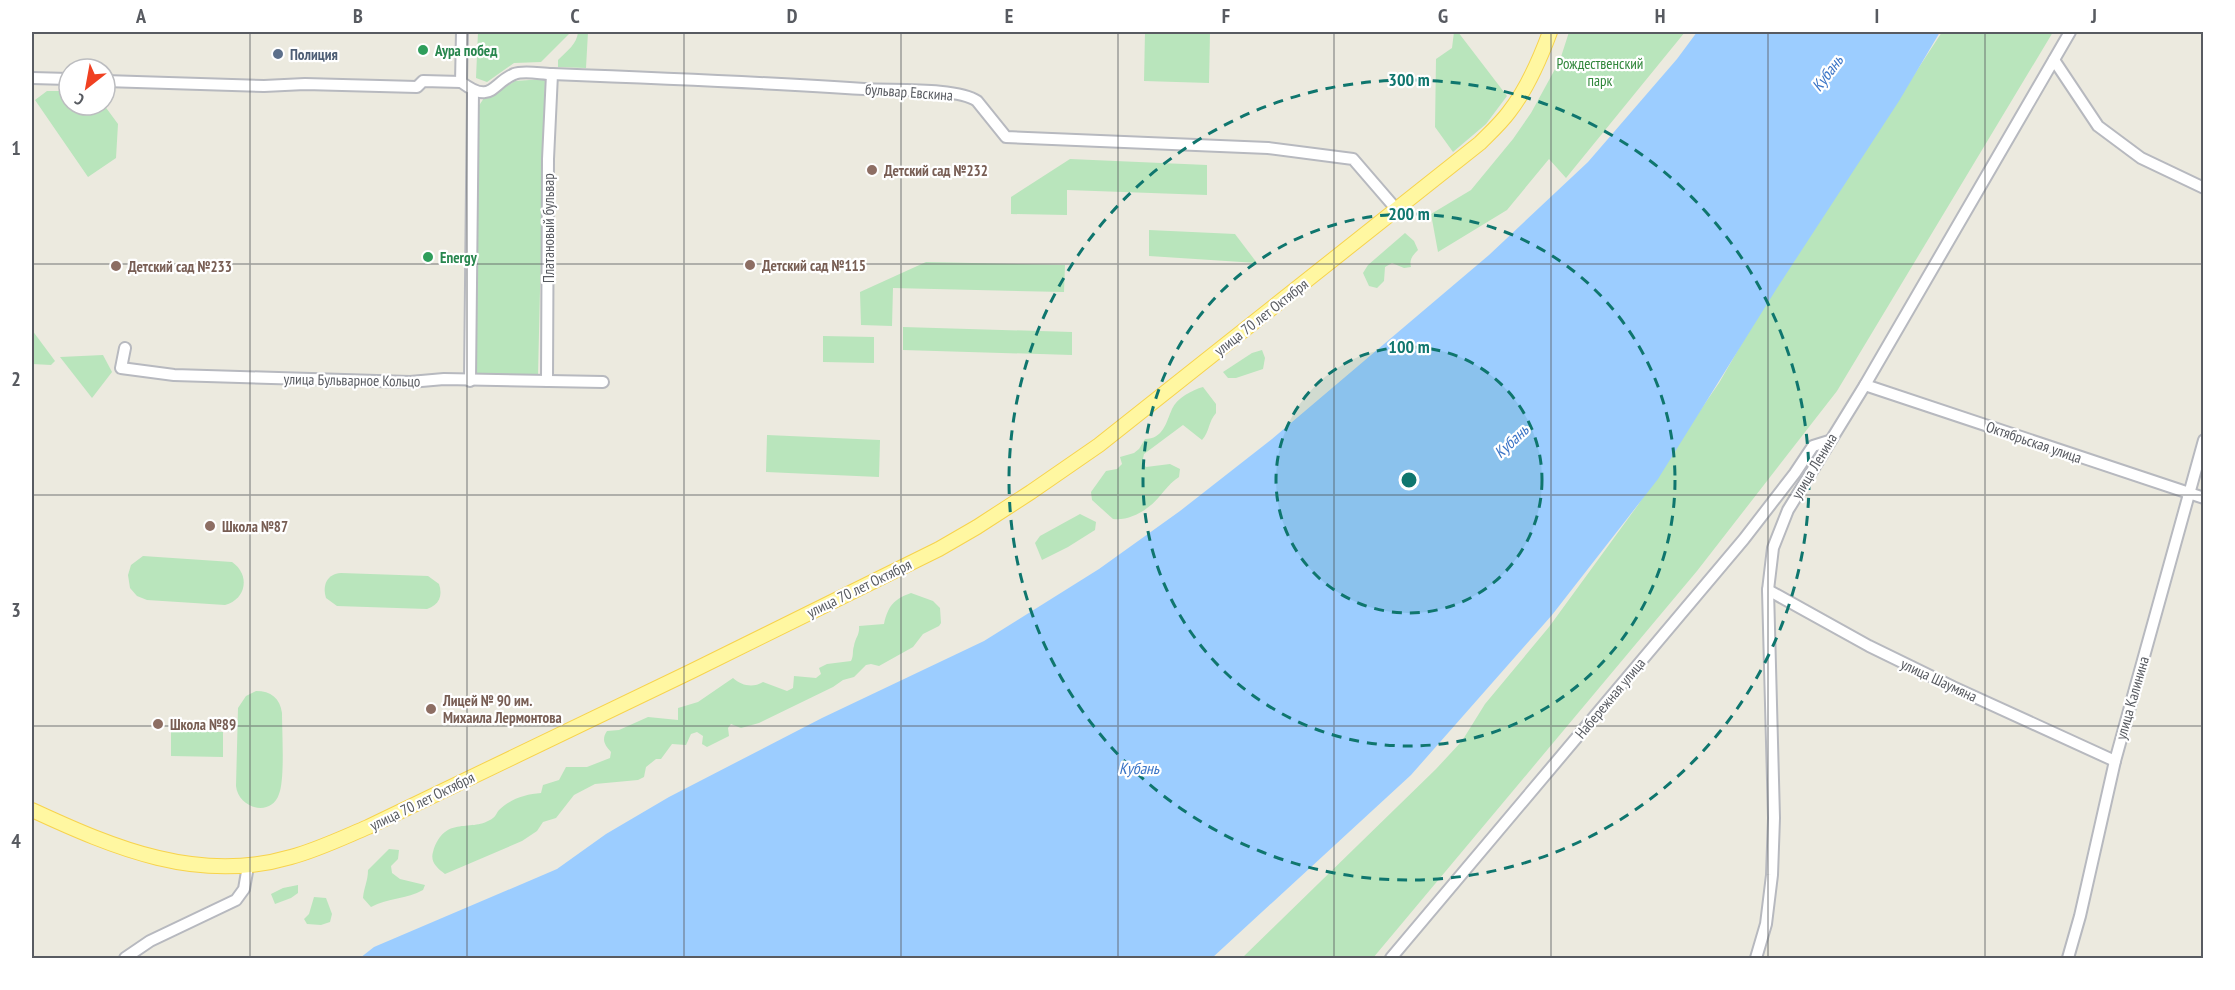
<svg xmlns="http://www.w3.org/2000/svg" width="2235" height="990" font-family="'PT Sans Narrow',sans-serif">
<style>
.green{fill:#b9e5bc}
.water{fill:#9ccdff}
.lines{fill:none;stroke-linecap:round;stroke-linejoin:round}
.minor-casing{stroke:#b7b9bf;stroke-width:14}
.major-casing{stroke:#f7d34d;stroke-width:16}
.minor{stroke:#fff;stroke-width:10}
.major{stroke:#fff7a1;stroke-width:14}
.grid{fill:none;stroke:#585b61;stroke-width:1.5;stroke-opacity:0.55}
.ring{fill:none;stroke:#0f766e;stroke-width:3;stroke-dasharray:10 8}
.leisure-dot{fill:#2e9e5b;stroke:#fff;stroke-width:2}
.service-dot{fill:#5c6f8a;stroke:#fff;stroke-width:2}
.education-dot{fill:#8d6e63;stroke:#fff;stroke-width:2}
.labels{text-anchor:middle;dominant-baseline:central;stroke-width:4.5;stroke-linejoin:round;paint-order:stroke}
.leisure-label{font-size:15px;font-weight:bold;fill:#27864d;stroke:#fff;text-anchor:start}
.service-label{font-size:15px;font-weight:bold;fill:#4e5e75;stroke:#fff;text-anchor:start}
.park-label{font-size:15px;fill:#31873b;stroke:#fff}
.street-label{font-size:15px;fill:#585b61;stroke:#fff}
.education-label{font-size:15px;font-weight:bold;fill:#785e54;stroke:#fff;text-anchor:start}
.water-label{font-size:16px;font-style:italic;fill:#3a74c6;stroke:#fff}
.centre{fill:#0f766e;stroke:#fff;stroke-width:3}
.ring-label{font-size:18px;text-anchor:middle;font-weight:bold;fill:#0f766e;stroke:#fff;stroke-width:4.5;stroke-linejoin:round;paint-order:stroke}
.neatline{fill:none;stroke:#585b61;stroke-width:2}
.grid-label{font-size:20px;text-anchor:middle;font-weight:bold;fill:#585b61}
</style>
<rect width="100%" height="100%" fill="#eceadf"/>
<g class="green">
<path d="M478 32H571L541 62 514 63 487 82 476 78Z"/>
<path d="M578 32H588L586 68 558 67V60C567 51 577 44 578 32Z"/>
<path d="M1145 32H1210L1209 83 1144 81Z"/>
<path d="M1454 32H1458L1507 96 1486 124 1453 152 1435 127 1436 59 1452 48Z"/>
<path d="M1569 32H1685L1566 178 1549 159 1507 210 1438 252 1431 214 1471 190 1513 139 1531 113 1560 60Z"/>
<path d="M1942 32H2053L1837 391 1697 571 1373 958H1242L1436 769 1462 741 1485 704 1549 627 1638 505 1688 428 1719 383 1765 303Z"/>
<path d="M545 79 538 375H475L478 107 484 98 491 96 515 81Z"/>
<path d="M47 91H69V105H104L118 124 116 158 88 177 35 100Z"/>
<path d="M1070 159 1207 165V195L1067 190V215L1011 214V197Z"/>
<path d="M1149 230 1235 234 1257 263 1149 256Z"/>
<path d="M1405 233 1414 241 1418 250C1413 255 1409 259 1411 267L1404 268 1392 263 1385 267 1384 281 1377 288 1369 286 1363 273 1368 265Z"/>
<path d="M926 262 1065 265 1064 292 893 288 892 326 861 325 860 292Z"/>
<path d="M903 327 1072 332V355L903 350Z"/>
<path d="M32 330 55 361 51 365 32 364Z"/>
<path d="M823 336 874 337V363L823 362Z"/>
<path d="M1262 350 1265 358 1263 369 1236 378H1228L1223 372 1252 353Z"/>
<path d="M103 355 112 372 92 398 60 357Z"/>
<path d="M1203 387 1216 404V413C1208 422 1210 431 1202 440L1183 425 1144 454 1142 463 1146 467 1170 464 1180 469 1179 477C1170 483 1166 489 1159 497 1148 510 1130 521 1113 519L1092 500 1091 492 1106 471 1117 469 1122 464 1120 457 1134 453 1139 449 1145 439C1163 439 1166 423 1172 409 1177 398 1192 390 1203 387Z"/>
<path d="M767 435 880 440 879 477 766 472Z"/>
<path d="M1080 514 1096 522 1095 530 1068 547 1042 560 1035 543 1040 536Z"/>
<path d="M143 556 232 562C250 574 247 599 225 605L147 600 137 596 130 588 128 575 131 565Z"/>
<path d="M341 573 428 576 439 584C443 596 439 605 427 609L337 606 326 598C322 585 327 574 341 573Z"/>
<path d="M911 593 933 601 940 608 941 623 939 626 923 634 913 647 879 666 871 664 866 665 854 677 843 680 833 687 759 723 741 728 731 724 728 728 729 736 707 747 702 744 703 736 697 732 691 734 686 745 672 744 661 759H656L646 767 644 777 638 780 595 784 574 795 556 818 543 822 537 831 522 841 445 874C437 868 430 862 433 852 445 813 472 834 493 818 496 816 497 812 499 810 510 799 526 794 541 793L543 785 559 780 566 767H587L610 758 611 752C605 745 601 740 607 731L619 730 648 717 678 720V708L698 702 733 678C742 686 753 688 763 682L787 691 793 688 794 676 816 678 821 674 819 668 827 664 851 661C854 655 852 652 854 646 855 638 860 635 859 626L884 624C888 606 894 599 911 593Z"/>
<path d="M256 691C271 691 280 698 282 713 282 731 285 780 279 794 271 818 238 808 236 786L238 708 246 696Z"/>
<path d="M171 731 223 732V757L171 756Z"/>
<path d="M389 849 399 850 398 859 391 866 392 873 400 879 425 885 423 890C407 899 388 898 371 907L363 898C364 887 368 881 368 870Z"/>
<path d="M298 885V893L291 898 275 904 271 894 283 888Z"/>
<path d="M314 897 326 898 332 914 330 922 321 925 307 924 304 919 309 914Z"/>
</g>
<path class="water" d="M1697 32H1940L1899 101 1777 288 1658 479 1552 615 1411 775 1212 958H360L374 947 557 869 606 834 669 797 822 718 984 641 1099 569 1180 511 1272 439 1489 255 1588 162 1677 59Z"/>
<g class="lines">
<g class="minor-casing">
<g id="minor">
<path d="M2054 60 2098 126 2141 158 2204 188"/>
<path d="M32 78 69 79"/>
<path d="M105 81 264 86 305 84 417 87 423 81 461 82"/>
<path d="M461 82C492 105 491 84 514 74 524 70 541 74 552 74 656 78 760 82 864 89 890 91 957 87 977 101L1006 137 1268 148 1353 159 1397 210"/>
<path d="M461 82 462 32"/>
<path d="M125 348 121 368 174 375 410 382 444 379 603 382"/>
<path d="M470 381 473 91"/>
<path d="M547 381 548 159 552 74"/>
<path d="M1865 385 2204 498"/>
<path d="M1768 590 1869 646 1953 687 2115 761"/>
<path d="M125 958 150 941 236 900 244 889 248 866"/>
<path d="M1391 958 1744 539 1795 473 1813 446 1829 441"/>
<path d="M1756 958 1766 924 1772 875 1774 818 1768 590 1773 548 1788 510 1865 385 2070 32"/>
<path d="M2068 958 2080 916 2115 761 2204 440"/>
</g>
</g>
<g class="major-casing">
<path id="major" d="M32 810C114 848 199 884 291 857 317 850 342 838 368 827L690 672 939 549 977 527 1031 492 1099 445 1480 143C1490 133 1501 123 1509 112 1527 89 1540 59 1550 32"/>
</g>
<use href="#minor" class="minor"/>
<use href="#major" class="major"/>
</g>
<path class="grid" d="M250 32V958M467 32V958M684 32V958M901 32V958M1118 32V958M1334 32V958M1551 32V958M1768 32V958M1985 32V958M32 264H2204M32 495H2204M32 726H2204"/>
<circle cx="1409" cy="480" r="133" fill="#0f766e" fill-opacity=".12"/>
<g class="ring">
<circle cx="1409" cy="480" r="133"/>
<circle cx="1409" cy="480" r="266"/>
<circle cx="1409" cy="480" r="400"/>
</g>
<g class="leisure-dot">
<circle cx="423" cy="50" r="6"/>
<circle cx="428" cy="257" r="6"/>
</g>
<circle class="service-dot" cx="278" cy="54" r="6"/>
<g class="education-dot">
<circle cx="872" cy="170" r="6"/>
<circle cx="750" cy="265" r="6"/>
<circle cx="116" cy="266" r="6"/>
<circle cx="210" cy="526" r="6"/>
<circle cx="431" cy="709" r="6"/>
<circle cx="158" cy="724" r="6"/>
</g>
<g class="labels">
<g class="leisure-label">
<text x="435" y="50">Аура побед</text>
<text x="440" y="257">Energy</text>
</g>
<g class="service-label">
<text x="290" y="54">Полиция</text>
</g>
<g class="park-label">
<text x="1600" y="63">Рождественский<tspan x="1600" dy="17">парк</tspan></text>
</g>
<g class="street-label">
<text transform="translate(909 92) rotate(4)">бульвар Евскина</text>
<text transform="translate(548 228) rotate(-90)">Платановый бульвар</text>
<text transform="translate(1261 317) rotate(-38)">улица 70 лет Октября</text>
<text transform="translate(352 380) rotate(1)">улица Бульварное Кольцо</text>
<text transform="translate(2034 442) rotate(19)">Октябрьская улица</text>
<text transform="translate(1814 466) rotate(-59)">улица Ленина</text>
<text transform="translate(859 588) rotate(-26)">улица 70 лет Октября</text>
<text transform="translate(1939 680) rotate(25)">улица Шаумяна</text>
<text transform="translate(1610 698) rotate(-50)">Набережная улица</text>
<text transform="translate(2132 698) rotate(-74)">улица Калинина</text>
<text transform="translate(422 801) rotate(-26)">улица 70 лет Октября</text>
</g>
<g class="education-label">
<text x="884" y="170">Детский сад №232</text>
<text x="762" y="265">Детский сад №115</text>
<text x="128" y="266">Детский сад №233</text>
<text x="222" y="526">Школа №87</text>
<text x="443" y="700">Лицей № 90 им.<tspan x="443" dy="17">Михаила Лермонтова</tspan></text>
<text x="170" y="724">Школа №89</text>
</g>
<g class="water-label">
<text transform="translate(1827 73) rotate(-53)">Кубань</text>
<text transform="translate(1511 441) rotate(-43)">Кубань</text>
<text x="1139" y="768">Кубань</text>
</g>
</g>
<circle cx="1409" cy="480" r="9" class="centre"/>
<g class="ring-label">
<text x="1409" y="86">300 m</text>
<text x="1409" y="220">200 m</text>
<text x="1409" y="353">100 m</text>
</g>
<rect width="2235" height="990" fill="none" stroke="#ffffff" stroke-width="66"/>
<g transform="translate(87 87) rotate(211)"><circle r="28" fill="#ffffff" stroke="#bcbdc0" stroke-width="1.5"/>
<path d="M0-4.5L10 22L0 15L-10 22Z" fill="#f04021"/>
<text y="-9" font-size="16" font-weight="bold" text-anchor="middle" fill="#585b61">С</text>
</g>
<rect x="33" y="33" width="2169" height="924" class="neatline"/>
<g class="grid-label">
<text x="141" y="23">A</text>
<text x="358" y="23">B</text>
<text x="575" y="23">C</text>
<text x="792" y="23">D</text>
<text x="1009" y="23">E</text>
<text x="1226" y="23">F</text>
<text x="1443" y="23">G</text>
<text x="1660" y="23">H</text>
<text x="1877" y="23">I</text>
<text x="2094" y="23">J</text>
<text x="16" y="155">1</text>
<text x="16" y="386">2</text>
<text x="16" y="617">3</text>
<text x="16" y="848">4</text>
</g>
</svg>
